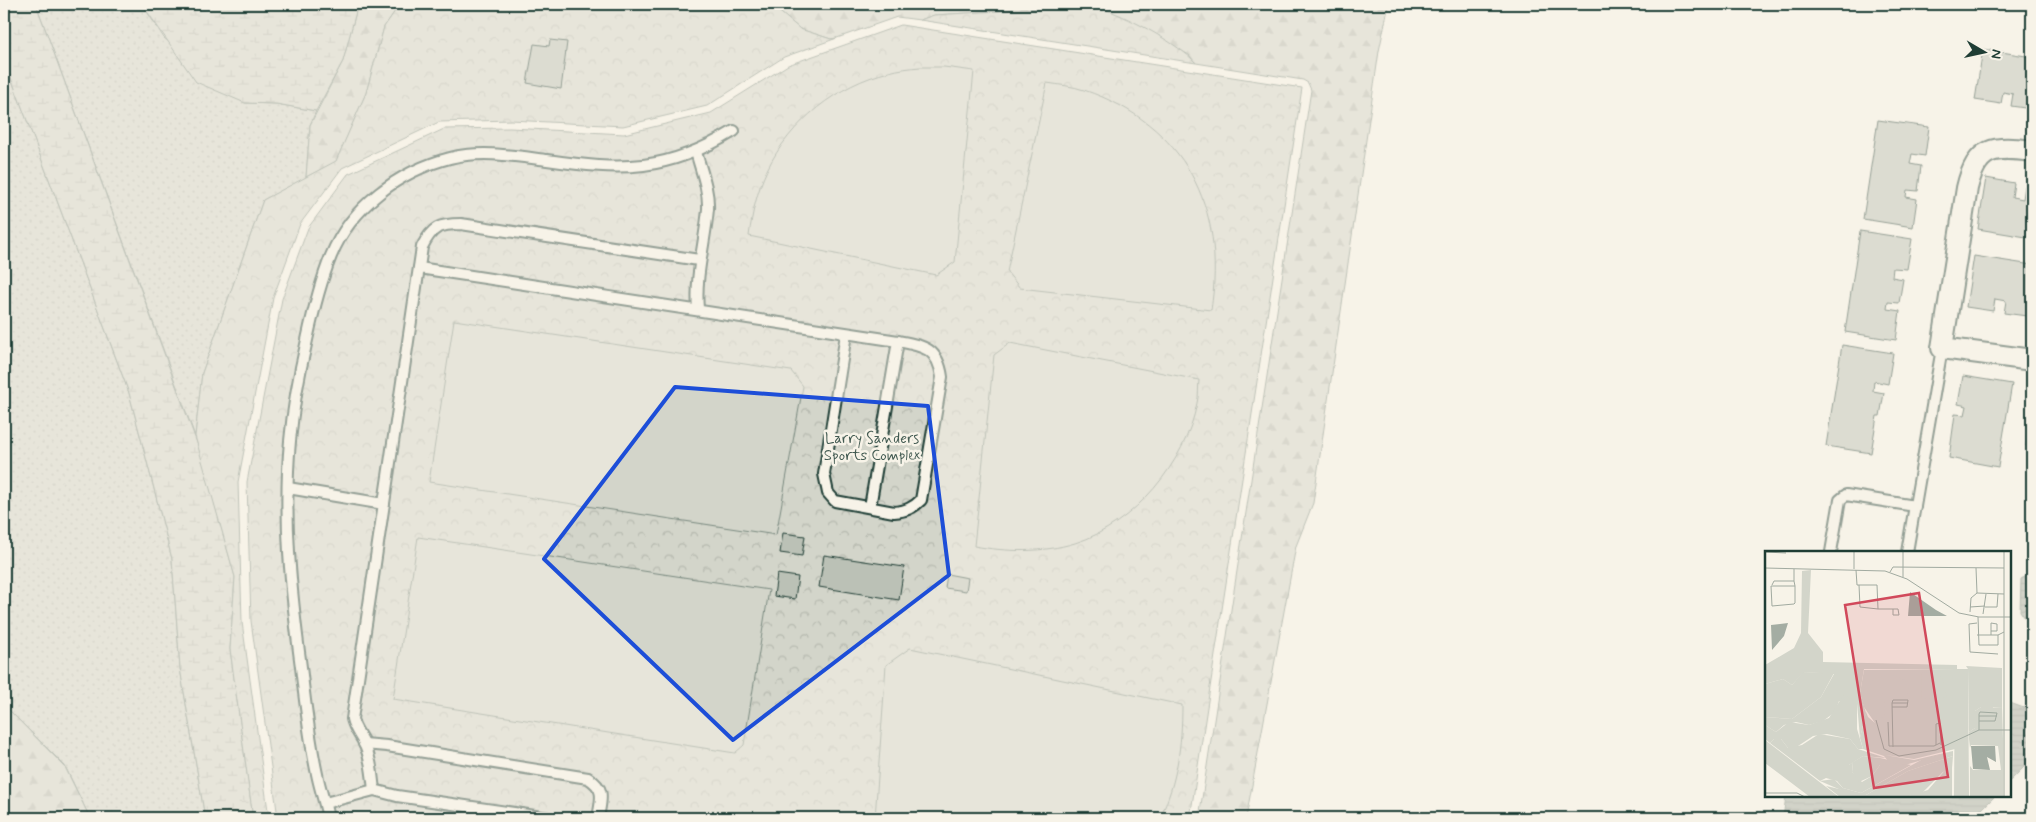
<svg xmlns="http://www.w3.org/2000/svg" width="2036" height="822" font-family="Mynerve,sans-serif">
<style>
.grass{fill:url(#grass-dots);stroke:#79897f}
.forest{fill:url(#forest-firs);stroke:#79897f}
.wetland{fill:url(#wetland-marsh);stroke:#79897f}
.park{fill:url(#park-crowns);stroke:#79897f}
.pitch{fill:#d3d5ca;stroke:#79897f}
.water{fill:url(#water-rules);stroke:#6f8077}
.building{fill:#bbc1b6;stroke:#1f3d34}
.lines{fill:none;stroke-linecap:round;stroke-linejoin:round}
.service-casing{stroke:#1f3d34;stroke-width:14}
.minor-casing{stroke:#1f3d34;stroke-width:24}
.service{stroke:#f7f3e8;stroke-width:10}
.minor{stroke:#f7f3e8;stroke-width:20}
.marked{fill:none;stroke:#1d4ed8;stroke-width:4;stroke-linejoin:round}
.labels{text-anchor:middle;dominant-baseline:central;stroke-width:5;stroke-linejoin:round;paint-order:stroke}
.park-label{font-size:15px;fill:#435b52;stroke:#f7f3e8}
.inset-road{fill:none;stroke:#a1aaa0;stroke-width:1}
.view{fill:#d1495b;fill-opacity:0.15;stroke:#d1495b;stroke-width:2.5}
.inset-edge{fill:none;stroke:#1f3d34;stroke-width:2.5}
</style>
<defs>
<pattern id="grass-dots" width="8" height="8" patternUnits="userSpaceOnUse" patternTransform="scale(1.25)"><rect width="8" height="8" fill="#d3d5ca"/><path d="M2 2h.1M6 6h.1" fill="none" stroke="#b5b8ae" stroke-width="1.8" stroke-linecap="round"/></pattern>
<pattern id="forest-firs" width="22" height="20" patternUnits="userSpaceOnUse" patternTransform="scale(1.25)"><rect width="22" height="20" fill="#d3d5ca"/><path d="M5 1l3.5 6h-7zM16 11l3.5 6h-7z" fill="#b5b8ae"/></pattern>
<pattern id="wetland-marsh" width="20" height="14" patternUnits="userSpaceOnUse" patternTransform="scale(1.25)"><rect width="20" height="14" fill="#d3d5ca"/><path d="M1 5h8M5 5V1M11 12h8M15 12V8" fill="none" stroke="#b5b8ae"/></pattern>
<pattern id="park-crowns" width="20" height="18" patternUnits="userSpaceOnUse" patternTransform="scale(1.25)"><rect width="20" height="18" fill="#d3d5ca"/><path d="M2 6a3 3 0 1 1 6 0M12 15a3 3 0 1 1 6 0" fill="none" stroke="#b5b8ae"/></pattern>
<pattern id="water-rules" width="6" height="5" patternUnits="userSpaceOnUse" patternTransform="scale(1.25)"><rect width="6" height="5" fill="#a4ada3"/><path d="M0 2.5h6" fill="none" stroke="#858e86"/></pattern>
</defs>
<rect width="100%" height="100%" fill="#f7f3e8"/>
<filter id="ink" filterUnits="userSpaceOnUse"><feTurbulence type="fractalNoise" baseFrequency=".02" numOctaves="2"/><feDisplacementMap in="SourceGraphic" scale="10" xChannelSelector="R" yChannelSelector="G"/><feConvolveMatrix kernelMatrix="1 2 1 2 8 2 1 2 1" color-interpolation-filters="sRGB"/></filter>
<g filter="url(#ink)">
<g class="grass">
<path d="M36 4H142L164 38 245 103 276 104 316 111 310 125 306 178 263 200 202 373 195 436Z"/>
<path d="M4 59 129 393 152 481 172 559 180 668 205 818H90L65 766 4 705Z"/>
</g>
<g class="forest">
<path d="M358 4H400L384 27 366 93 336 162 306 177 310 125 343 61Z"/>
<path d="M760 4H1389L1379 51 1313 503 1296 546 1246 818H1199L1311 90 1308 83 1303 80 1196 63 1189 55 1139 26 1064 7 935 15 920 20 897 17 837 38 831 39 800 29 775 8Z"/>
<path d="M4 705 65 767 90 818H4Z"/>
</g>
<g class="wetland">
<path d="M4 4H36L201 454 235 577 230 649 253 818H205L180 668 172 559 152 481 129 393 4 59Z"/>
<path d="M142 4H358L343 61 316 111 276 104 245 103 196 82Z"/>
</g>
<g class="park">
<path d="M400 4H760L775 8 800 29 831 39 837 38 784 57 707 106 623 126 511 120 439 122 342 168 300 224 273 298 238 482 242 622 269 818H253L230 649 235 577 195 436 202 373 263 200 336 161 366 93 384 27Z"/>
<path d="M1064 7C1077 8 1094 6 1107 10 1130 18 1180 45 1196 63L920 20 934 15Z"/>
<path d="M901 25 1302 88 1190 818H278L251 621 247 482 282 299 308 228 348 174 444 129 510 128 624 134 711 113 788 65Z"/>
</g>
<g class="pitch">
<path d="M920 67H944L974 71 955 262 936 275 749 236C752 214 757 191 767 170 790 122 838 84 889 72 899 69 910 68 920 67Z"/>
<path d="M1047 83C1059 85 1073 86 1084 90 1185 124 1227 208 1211 310L1020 288 1007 272Z"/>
<path d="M454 320 791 371 803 386 776 535 429 482Z"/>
<path d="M1010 343 1199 380C1198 388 1199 396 1197 403 1186 462 1134 525 1075 543 1042 553 1007 552 974 546L994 355Z"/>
<path d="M418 537 769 590 744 745 735 753 393 699Z"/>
<path d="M910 648 1182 705C1182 745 1177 782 1160 818H875L886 665Z"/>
</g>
<g class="water">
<path d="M2032 573V628L2020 611 2021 579Z"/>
<path d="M2010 703 2032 711V759L2010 781Z"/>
<path d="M1786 796H1995L1973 818H1783Z"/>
</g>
<g class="building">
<path d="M550 40 567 42 561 89 527 83 534 44 549 46Z"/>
<path d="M1983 49 2032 57V109L2011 106 2013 94 2003 92 2001 104 1975 100Z"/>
<path d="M1878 120 1929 127 1925 156 1912 154 1910 164 1921 166 1918 191 1907 190 1906 197 1917 199 1913 227 1863 219Z"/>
<path d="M1986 178 2014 183 2012 197 2023 199 2025 186 2032 187V238L1978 229Z"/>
<path d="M1860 231 1912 239 1907 269 1893 268 1892 277 1903 279 1899 303 1888 302 1887 309 1900 311 1896 340 1845 332Z"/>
<path d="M1974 256 2032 265V309L2028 308 2027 316 2004 313 2006 301 1995 299 1993 311 1966 307Z"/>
<path d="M1842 345 1893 353 1888 384 1874 381 1873 391 1884 393 1880 416H1877L1871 453 1826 446Z"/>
<path d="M1963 376 2012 384 1998 467 1949 458 1955 414 1965 415 1967 406 1958 404Z"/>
<path d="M2032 400V447L2026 446Z"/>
<path d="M783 533 805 536 802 556 780 553Z"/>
<path d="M824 555 904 567 899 600 819 587Z"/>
<path d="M777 574 798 577 795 599 774 596Z"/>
<path d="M947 574 968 578 966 591 945 588Z"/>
</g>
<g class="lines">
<g class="service-casing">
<g id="service">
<path d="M696 152C701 170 709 190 708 209 705 243 695 275 698 309"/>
<path d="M419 268 898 341C924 346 938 348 942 377L921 500C913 508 906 511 894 512L835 501 828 493 824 474 846 334"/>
<path d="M288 488 384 504"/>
<path d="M870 507 898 341"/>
<path d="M1831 552 1840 500 1846 495 1915 506"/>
<path d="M1907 552 1942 348"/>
<path d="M364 744 387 746 588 778C606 789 601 799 598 818"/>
<path d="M374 790C372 774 371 758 364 743 360 735 354 728 352 719L422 247C432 227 439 224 461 224L699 260"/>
<path d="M325 803 374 790 397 796 549 818"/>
<path d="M328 818C325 803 320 789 317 774 309 738 305 702 301 667 291 592 283 517 290 441 293 407 299 374 307 340 313 312 320 283 331 256 351 207 399 171 450 158 481 150 515 156 547 160 622 171 667 172 734 131"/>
</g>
</g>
<g class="minor-casing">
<path id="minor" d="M2032 151C1994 146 1977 146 1967 188L1942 348 2032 360"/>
</g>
<use href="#service" class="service"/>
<use href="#minor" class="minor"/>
</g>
</g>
<path d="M0 0H2036V822H0ZM675 387 928 406 949 575 733 740 544 559Z" fill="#f7f3e8" fill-opacity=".55" fill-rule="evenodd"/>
<path class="marked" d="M675 387 928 406 949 575 733 740 544 559Z"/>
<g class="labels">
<g class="park-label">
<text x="872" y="439">Larry Sanders<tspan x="872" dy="17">Sports Complex</tspan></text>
</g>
</g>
<g transform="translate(1765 551)">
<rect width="246" height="246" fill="#f7f3e8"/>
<path d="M190 118H203L204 246H189ZM38 121 69 122 56 146 27 168 0 166V133L18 128 27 134ZM0 189 74 246H45L0 212ZM188 205 187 217 178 221 157 242 140 246H75L61 235 101 244 143 220ZM115 207 146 214 96 242 78 237 72 230 61 227 55 230 34 214H84L88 211 87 221 97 231 107 225 115 214Z" fill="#d3d5ca"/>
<path d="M46 19 43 82 58 101V111L192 114V118H99L95 142 101 162 95 187 92 152 74 150 70 161 58 170 44 174 31 171 19 174 11 181 0 174V166L27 168 56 146 69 123 39 121 27 134 18 128 0 133V114L29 97 36 82 37 20ZM201 115 237 117V157L216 156 210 160V177L204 181 203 118ZM54 183 85 188 93 198 121 207 98 205 84 214H34L5 192 9 188H16L23 197 37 194ZM204 188H238V246H205V215L208 219H236L233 195 206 194 205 197ZM182 217H187V246H140L163 239Z" fill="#d3d5ca"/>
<path d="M79 143 92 152V178L98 198H93L85 188 62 183 48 185 30 197H23L16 188H9L5 192 0 188V174L11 181 24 171 44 174 64 167ZM188 200V205L143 220 101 244 90 245 55 230 69 228 78 237 96 242 158 208ZM98 205 115 207V214L107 225 94 231 87 221 88 211Z" fill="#d3d5ca"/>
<path d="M190 118V198L149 208 120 204 149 209 188 200 140 214 124 211 119 205 98 198 95 187 101 161 103 166 110 172 99 156 95 142 99 119ZM217 150H227L228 157H237L238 188H204V181L210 177V160L216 156Z" fill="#d3d5ca"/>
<path d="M156 121 169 122 177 127 182 146 157 148ZM120 124V143L102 142 108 128ZM127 124 140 129 145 142 127 143ZM119 148 120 167 114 166 105 159 102 149ZM147 160V192H132V161ZM152 160H167V192H152Z" fill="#d3d5ca"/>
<path d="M145 41 171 59 182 65H143ZM23 72 19 85 7 99 6 74ZM206 195H230L231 211 222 206 225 219 208 218Z" fill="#a4ada3"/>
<path class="inset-road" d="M0 1 21 2M89 1V18M239 1V246M0 17 120 20 142 28 194 62 214 66H247M211 17 212 42 239 43M29 18V30L30 35V52L29 53 7 55 6 35H30M91 19 92 34H112L113 58 95 56 94 34M125 21 128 16 239 17M0 26V44M138 26V1M7 34 9 30H29M205 56 220 55M220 56H232L233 43M113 58H133L134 64H128V58M205 61 206 47 212 42M218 63 221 43M213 66 214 94H233V84L239 81M212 72 204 73 205 101 233 103M226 80H232V73L226 72V84M212 84H233M127 152H143M127 156H142L143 149H128L127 152 128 196M214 165H232M111 169 119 198 134 205 171 199 214 179H247M214 170H230L232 162 215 161 214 163V179M123 171 124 195H169L175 192M171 194V173L175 172 176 194M0 242H32L40 246"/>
<path class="view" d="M154 42 183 226 109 237 80 54Z"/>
<rect width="246" height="246" class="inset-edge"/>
</g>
<rect width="2036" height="822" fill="none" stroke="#f7f3e8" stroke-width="20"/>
<rect x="10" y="10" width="2016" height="802" fill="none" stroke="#1f3d34" stroke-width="2" filter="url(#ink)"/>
<g transform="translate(1984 52) rotate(99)" stroke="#f7f3e8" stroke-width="4" paint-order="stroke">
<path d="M0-4L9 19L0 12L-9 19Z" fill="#1f3d34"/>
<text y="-8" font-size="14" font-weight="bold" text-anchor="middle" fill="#1f3d34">N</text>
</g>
</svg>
